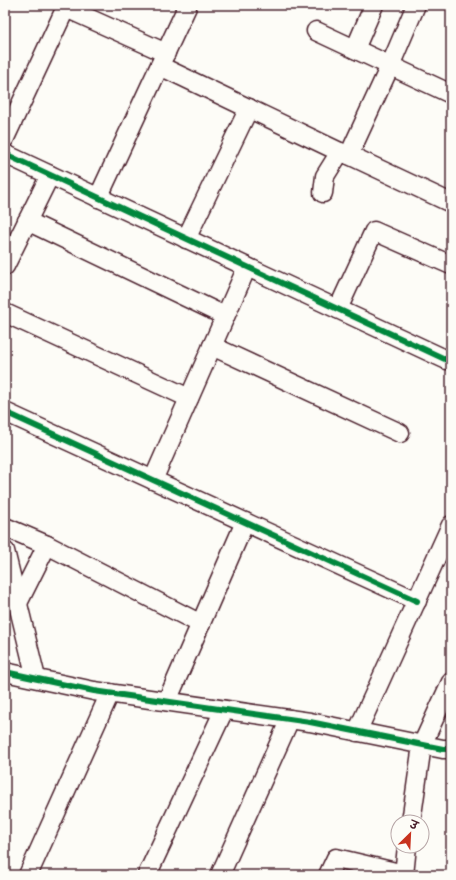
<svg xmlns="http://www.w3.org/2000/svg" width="456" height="880" font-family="'Comic Neue','Playpen Sans Deva',sans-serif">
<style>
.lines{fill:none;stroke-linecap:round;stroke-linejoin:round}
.minor-casing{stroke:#4a1f2b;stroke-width:21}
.minor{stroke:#fdfcf7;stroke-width:18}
.cycleway-casing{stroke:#fdfcf7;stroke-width:8}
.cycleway{stroke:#00873e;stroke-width:6}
</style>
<rect width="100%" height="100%" fill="#fdfcf7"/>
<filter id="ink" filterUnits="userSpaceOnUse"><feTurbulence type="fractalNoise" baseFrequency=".025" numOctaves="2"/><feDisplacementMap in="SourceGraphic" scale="8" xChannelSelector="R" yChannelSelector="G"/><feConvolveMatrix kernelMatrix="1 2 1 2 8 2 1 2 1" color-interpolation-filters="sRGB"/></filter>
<g filter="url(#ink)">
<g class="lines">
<g class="minor-casing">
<g id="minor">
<path d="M66 8 166 53"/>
<path d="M316 31 451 94"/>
<path d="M355 49 374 5"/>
<path d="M160 66 340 152 349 155 451 203"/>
<path d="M5 138 67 5"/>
<path d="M5 154 447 360"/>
<path d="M349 155 390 66 416 5"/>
<path d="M323 193 325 176 340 152"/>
<path d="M98 198 187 7 184 5"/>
<path d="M27 221 225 316"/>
<path d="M186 239 249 108"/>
<path d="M5 266 50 175"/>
<path d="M338 309 374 231 451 265"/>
<path d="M5 313 189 398"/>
<path d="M212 346 400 433"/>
<path d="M5 412 417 601"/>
<path d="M153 480 247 267"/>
<path d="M5 527 47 545"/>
<path d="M5 551 36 678"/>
<path d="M18 603 47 545 201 624"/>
<path d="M5 672 94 691 310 722 443 749H451"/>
<path d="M167 701 245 522"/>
<path d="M357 732 451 525"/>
<path d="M411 822 422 745 451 682"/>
<path d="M28 875 110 693"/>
<path d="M147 875 224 710"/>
<path d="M220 875 290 719"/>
<path d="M328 875 336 858 404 874"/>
<path d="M404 875 407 846"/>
</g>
</g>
<use href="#minor" class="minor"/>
<g class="cycleway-casing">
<g id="cycleway">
<path d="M5 154 447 360"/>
<path d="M5 412 417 601"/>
<path d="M5 672 94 691 310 722 443 749H451"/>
</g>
</g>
<use href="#cycleway" class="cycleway"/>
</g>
</g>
<rect width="456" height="880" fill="none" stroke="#fdfcf7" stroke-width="20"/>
<rect x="10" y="10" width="436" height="860" fill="none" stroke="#4a1f2b" stroke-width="1.5" filter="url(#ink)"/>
<g transform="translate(410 834) rotate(24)"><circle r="19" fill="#fdfcf7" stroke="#b5a4a5"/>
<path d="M0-3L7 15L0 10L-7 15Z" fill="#c8321e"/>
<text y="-6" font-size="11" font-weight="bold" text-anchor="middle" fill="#4a1f2b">उ</text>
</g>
</svg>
